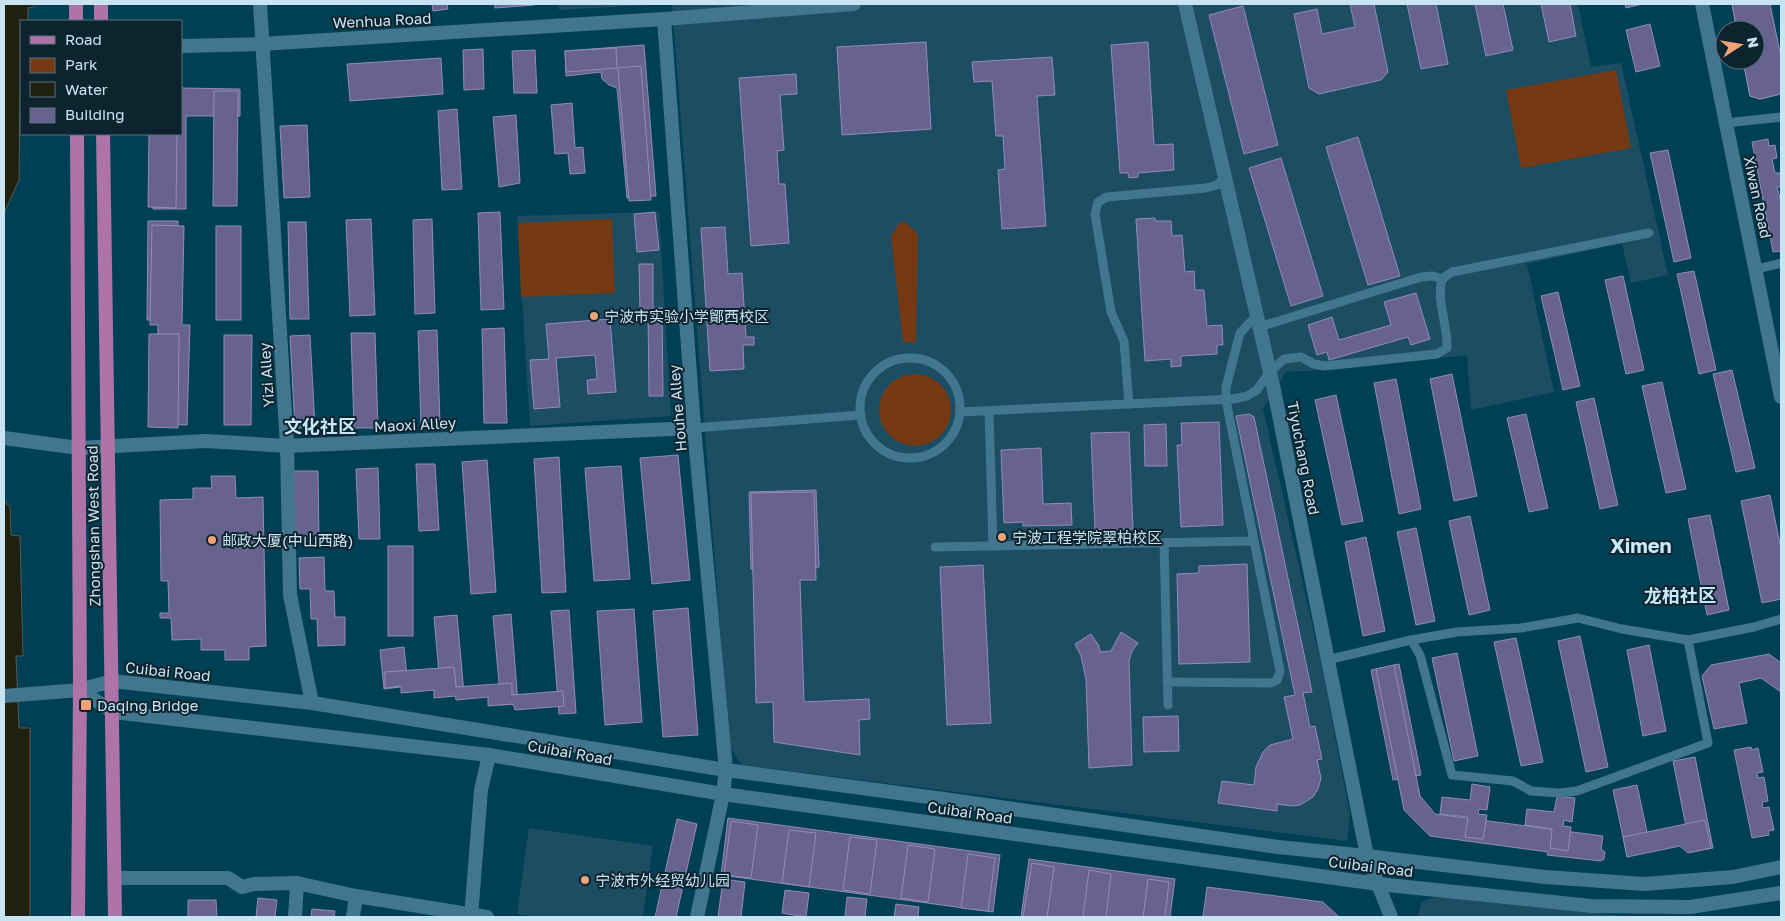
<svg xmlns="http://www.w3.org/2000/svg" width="1785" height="921" font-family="'Golos Text','Noto Sans SC',sans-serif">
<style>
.built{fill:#1c4d62}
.green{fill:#753913}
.water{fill:#202010;stroke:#535b54}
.building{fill:#68628e;stroke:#918cba}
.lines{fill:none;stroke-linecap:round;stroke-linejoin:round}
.service{stroke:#41768e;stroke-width:9}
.minor{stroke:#41768e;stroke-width:14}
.tertiary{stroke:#41768e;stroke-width:14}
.secondary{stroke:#41768e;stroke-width:14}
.primary{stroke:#ae73a7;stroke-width:14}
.poi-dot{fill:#f0a278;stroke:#0d242e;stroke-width:2}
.labels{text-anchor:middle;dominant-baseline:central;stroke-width:4;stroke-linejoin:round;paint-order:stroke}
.street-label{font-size:15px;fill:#c9e4f1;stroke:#0d242e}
.poi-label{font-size:15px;fill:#c9e4f1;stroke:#0d242e;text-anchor:start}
.quarter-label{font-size:18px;font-weight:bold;fill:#c8e9f9;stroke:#0d242e}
.district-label{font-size:20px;font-weight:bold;fill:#c8e9f9;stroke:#0d242e}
</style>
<rect width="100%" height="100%" fill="#004055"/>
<g class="built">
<path d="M559 4H666L559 10Z"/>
<path d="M672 4H1578L1591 67 1621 63 1668 275 1631 283 1622 243 1527 264 1554 392 1471 410 1467 355 1354 368 1286 372 1263 409 1321 663 1350 815 1347 841 742 765 729 745Z"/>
<path d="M659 212 671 416 530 426 517 216Z"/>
<path d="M529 828 653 846 643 917H537L517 914Z"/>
<path d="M1435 897 1633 917H1418L1421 902Z"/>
</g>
<g class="green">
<path d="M1616 70 1631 148 1521 168 1506 90Z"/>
<path d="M612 219 615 293 521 297 518 223Z"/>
<path d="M900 222H905L918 234 916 342H903L891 236Z"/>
<circle cx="915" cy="410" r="36"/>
</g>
<g class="water">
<path d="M4 4H34V7L28 8V21H21L19 180 4 213Z"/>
<path d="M4 501 10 507 11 535 20 536 23 656H16L19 728H30V917H4Z"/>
</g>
<g class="building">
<path d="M432 4H447L448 9 433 11Z"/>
<path d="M495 4H534V5L495 8Z"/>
<path d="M1350 4H1374L1388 72 1381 80 1319 94 1309 88 1294 14 1317 9 1322 34 1355 27Z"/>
<path d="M1407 4H1436L1448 64 1421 69Z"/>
<path d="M1475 4H1503L1513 50 1486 56Z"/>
<path d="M1541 4H1570L1576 36 1549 42Z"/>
<path d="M1625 4H1642L1626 8Z"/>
<path d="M1732 4H1756L1776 95 1760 99 1750 96 1743 60H1755V30H1737Z"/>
<path d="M1732 4H1770L1781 57V94L1760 99 1750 96 1743 60H1755V30H1737Z"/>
<path d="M1243 6 1278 145 1244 154 1209 15Z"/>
<path d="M1650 24 1660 66 1636 72 1626 30Z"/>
<path d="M926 42 931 129 842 135 837 47Z"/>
<path d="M1148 42 1154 145 1173 144 1174 170 1138 173V177L1129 178 1128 173H1120L1111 45Z"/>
<path d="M644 45 656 196 627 198 617 88 609 85 602 79 601 72 566 76 565 51Z"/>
<path d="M616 48 617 68 566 72 565 51Z"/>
<path d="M483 49 484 89 464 90 463 50Z"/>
<path d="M535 50 537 93H514L512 51Z"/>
<path d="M1052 57 1055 95 1037 96 1046 226 1002 229 998 170 1005 169 1003 136H996L992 81 974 82 972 62Z"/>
<path d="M441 58 443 94 350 101 347 64Z"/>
<path d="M641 66 651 200 629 201 618 68Z"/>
<path d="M796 74 797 94 780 95 784 150 777 151 779 184H785L789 243 751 246 739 78Z"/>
<path d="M181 88 240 89V116H186V209H153V134H181Z"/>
<path d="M214 91H238L237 206H213Z"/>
<path d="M572 103 575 148 583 147 585 173 570 174 568 153 555 154 551 105Z"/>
<path d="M457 109 462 189 442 190 438 111Z"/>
<path d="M516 115 520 183 499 187 493 117Z"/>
<path d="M307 125 310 197 284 198 280 126Z"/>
<path d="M149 134H177L176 208 148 207Z"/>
<path d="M1358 137 1400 276 1368 285 1326 147Z"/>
<path d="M1768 139 1769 146 1775 145 1777 158 1772 159 1775 173H1780L1781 179V187H1777L1781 202V251L1773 252 1752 142Z"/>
<path d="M1668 150 1691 258 1674 262 1650 153Z"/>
<path d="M1281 158 1323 296 1291 306 1249 168Z"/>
<path d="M500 212 504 309 481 310 478 213Z"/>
<path d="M655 212 659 250 637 252 634 214Z"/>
<path d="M1155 218V221H1171L1172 236 1182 235 1185 272 1194 271 1195 290H1204L1207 326 1222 325 1223 345H1217V354L1181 356V366L1171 367V359L1145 361 1136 219Z"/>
<path d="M371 219 375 315 350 316 346 220Z"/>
<path d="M432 219 435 313 415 314 413 220Z"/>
<path d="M148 221H178L177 320H147Z"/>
<path d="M288 222H306L309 319H290Z"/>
<path d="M152 225 184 226 182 325H190L187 425 156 424 158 325H150Z"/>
<rect x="216" y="226" width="25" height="94"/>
<path d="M725 227 728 274 742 273 746 337H754V345H743L744 369 710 371 701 228Z"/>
<path d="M639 264H653V308H662L663 396H649L648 311H640Z"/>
<path d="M1694 271 1716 370 1699 374 1677 274Z"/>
<path d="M1623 276 1644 370 1626 374 1605 280Z"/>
<path d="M1558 292 1580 386 1563 390 1541 296Z"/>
<path d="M1416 293 1430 339 1411 345 1408 337 1329 360 1327 352 1317 355 1308 325 1332 317 1339 340 1391 325 1384 302Z"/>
<path d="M610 319 616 392 588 394 587 380 597 379 595 355 556 358 560 407 534 409 530 360 549 359 546 324Z"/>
<path d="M504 328 507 423H484L482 329Z"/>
<path d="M437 330 440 425H421L418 331Z"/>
<path d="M351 333H375L378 428H354Z"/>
<path d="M149 334H179L178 428 148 427Z"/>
<path d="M224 335H252L251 425H224Z"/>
<path d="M310 335 315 427 295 428 290 336Z"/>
<path d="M1732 370 1755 468 1736 472 1713 374Z"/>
<path d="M1452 374 1477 496 1454 501 1430 379Z"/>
<path d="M1396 379 1421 509 1399 514 1374 383Z"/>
<path d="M1662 382 1686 489 1666 493 1642 386Z"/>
<path d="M1336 395 1363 521 1342 525 1315 400Z"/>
<path d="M1594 398 1618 505 1600 509 1576 402Z"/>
<path d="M1249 414 1254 417 1312 692 1303 693 1310 727 1315 726 1322 759 1317 760 1321 778 1318 789 1313 797 1300 805 1291 806 1277 804V811L1218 803 1222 781 1254 785 1256 767 1263 752 1270 745 1293 739 1284 697 1295 695 1236 416Z"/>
<path d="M1526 414 1548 508 1529 512 1507 418Z"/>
<path d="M1219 422 1223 525 1181 527 1177 445H1182L1181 423Z"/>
<path d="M1166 424 1167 466H1145L1144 425Z"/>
<path d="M1129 432 1133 529 1095 530 1091 433Z"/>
<path d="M1041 448 1043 504 1071 503 1072 525 1023 526V522L1004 523 1001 450Z"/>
<path d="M678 455 690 580 652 584 640 458Z"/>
<path d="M559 457 566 592 542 593 534 459Z"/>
<path d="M487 460 496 592 471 594 462 462Z"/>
<path d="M416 464H435L439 530 419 531Z"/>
<path d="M621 466 630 579 594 581 585 468Z"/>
<path d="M378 468 380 539H359L356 469Z"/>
<path d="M294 471H318L319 540H295Z"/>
<path d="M211 476H235L236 498 263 497 266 646 249 647V660H225V650H201V639L172 640 171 618H160V613H169L168 581H161L160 500 193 499V488H212Z"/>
<path d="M816 490 819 567 751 569 749 492Z"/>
<path d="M814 492 816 580H800L804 702 869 699 870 719 859 720 860 755 774 742 773 702 756 703 751 493Z"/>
<path d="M1770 495 1781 549V599L1762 603 1741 501Z"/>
<path d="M1710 515 1729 610 1707 615 1688 519Z"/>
<path d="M1470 516 1490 610 1469 615 1449 521Z"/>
<path d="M1416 528 1435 621 1416 625 1397 532Z"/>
<path d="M1366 537 1385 631 1363 636 1345 542Z"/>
<rect x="388" y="546" width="25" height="90"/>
<path d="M324 557 325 591H334L335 617H345V645L318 646 317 619H311L310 589H300L299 558Z"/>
<path d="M1247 564 1250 662 1179 664 1177 574 1199 573V566Z"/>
<path d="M983 565 991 723 947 725 940 567Z"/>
<path d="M688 608 698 735 663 737 653 611Z"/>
<path d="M634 609 642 722 605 725 597 611Z"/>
<path d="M569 610 576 713 559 714 551 611Z"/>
<path d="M511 614 518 704 501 705 493 616Z"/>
<path d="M457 615 464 694 441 696 434 617Z"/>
<path d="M1121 632 1138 643 1132 651 1129 661 1132 765 1089 768 1086 679 1081 656 1075 644 1091 634 1099 646 1100 652 1111 651Z"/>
<path d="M1580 636 1608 767 1586 772 1558 641Z"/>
<path d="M1516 638 1543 762 1521 766 1494 642Z"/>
<path d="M1649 645 1666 731 1643 736 1627 650Z"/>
<path d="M404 647 408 686 384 689 380 650Z"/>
<path d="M1457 653 1478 756 1454 761 1432 658Z"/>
<path d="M1769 654 1781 663V692L1761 678 1739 683 1747 723 1714 729 1702 676 1711 665Z"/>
<path d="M1399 664 1421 775 1393 780 1371 670Z"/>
<path d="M1394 665 1420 796 1435 814 1603 836 1601 849 1605 852 1604 859 1601 861 1547 855 1548 852 1430 836 1404 810 1376 669Z"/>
<path d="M454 667 456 687 512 683V695L563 691 564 706 515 710 513 704 488 706V697L456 700 455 696 434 698V690L401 693V686L385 688V672Z"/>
<path d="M1178 716 1179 751 1144 752 1143 717Z"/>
<path d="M1751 747 1752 750 1758 748 1763 772 1757 773 1758 778 1764 777 1768 801 1762 802 1763 808 1769 807 1774 830 1768 831 1769 835 1752 838 1734 750Z"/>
<path d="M1695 757 1713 848 1691 852 1673 761Z"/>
<path d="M1472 784 1490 787 1487 810 1479 809 1478 814 1487 815 1483 839 1465 837 1468 817 1440 814 1442 797 1470 800Z"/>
<path d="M1637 785 1650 846 1626 851 1613 790Z"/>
<path d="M1557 796 1575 798 1572 822 1564 820 1563 826 1571 827 1568 851 1550 848 1552 829 1525 825 1527 809 1554 812Z"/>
<path d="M728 818 1000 855 993 912 721 875Z"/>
<path d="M677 819 697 824 676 917H655Z"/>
<path d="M1705 820 1711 848 1688 853 1680 846 1627 857 1623 837Z"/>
<path d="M731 821 758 825 751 878 724 875Z"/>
<path d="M789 830 816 833 809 887 782 883Z"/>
<path d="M850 837 877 840 870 894 843 890Z"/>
<path d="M908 845 935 849 928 902 901 898Z"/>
<path d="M968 854 995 858 988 911 961 908Z"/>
<path d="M1029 859 1175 879 1170 917H1021Z"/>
<path d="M1032 863 1054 867 1047 917H1023Z"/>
<path d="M1089 870 1111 874 1106 917H1083Z"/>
<path d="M723 879 745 882 741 917H718Z"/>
<path d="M1148 879 1169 882 1165 917H1143Z"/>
<path d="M1207 887 1323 902 1339 917H1215L1203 916Z"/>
<path d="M785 890 809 893 806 917 782 913Z"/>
<path d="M847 897 867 899 865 917H845Z"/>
<path d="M258 898 277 900 275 917H256Z"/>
<path d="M188 900H216L217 917H188Z"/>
<path d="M896 904 919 907 918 917H894Z"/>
<path d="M312 909 335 911 334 917H311Z"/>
</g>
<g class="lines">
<g class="service">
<path d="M1726 123 1781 117"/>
<path d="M1757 269 1781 263"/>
<path d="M1259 327 1421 277 1433 276 1442 279"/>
<circle cx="910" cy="408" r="50"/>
<path d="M1129 404 1124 341 1111 312 1095 214 1098 202 1107 197 1206 188 1217 185 1225 178"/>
<path d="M989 411 993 546"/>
<path d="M960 412 1233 399 1247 396 1257 390 1270 372 1284 359 1301 357 1314 364 1324 366 1437 354 1447 348C1448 325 1436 301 1442 279L1452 272 1649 233"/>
<path d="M694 428 861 415"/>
<path d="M1164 543 1168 705"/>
<path d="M935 547 1254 541"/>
<path d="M1411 640 1420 655 1452 775 1513 781 1531 791 1559 793 1577 791 1708 743 1688 640"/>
<path d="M1327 660 1411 640 1457 632 1521 628 1578 618 1622 629 1688 640 1754 627 1781 619"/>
<path d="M1167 682 1271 683 1277 680 1280 671 1226 400V387L1240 333 1257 315"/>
</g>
<g class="minor">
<path d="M260 4 287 446 290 595 312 703"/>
<path d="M1185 4 1274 390 1367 856 1391 917"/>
<path d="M1702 4 1781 397"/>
<path d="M664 19 694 428 726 770 723 794 697 917"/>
<path d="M4 438 79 448 206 441 287 446 694 428"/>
<path d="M115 878H228L242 887 254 884 297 883 356 896 487 917"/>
<path d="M295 917 297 883"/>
<path d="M353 917 356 896"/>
<path d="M471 917 481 790 489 755"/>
</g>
<path class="tertiary" d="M181 46 262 44 664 19 854 4"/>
<g class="secondary">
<path d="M80 690 113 712 489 755 723 794 1378 884 1591 906 1690 907 1781 893"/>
<path d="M4 696 80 690 112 681 312 703 726 770 944 799 1278 847 1367 856 1545 877 1644 884 1733 877 1781 867"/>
</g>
<g class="primary">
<path d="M76 4V21"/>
<path d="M101 4V21"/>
<path d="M77 134 80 690 78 917"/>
<path d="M103 134 115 917"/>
</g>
</g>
<g class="poi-dot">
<circle cx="594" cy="316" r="5"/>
<circle cx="1002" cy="537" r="5"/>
<circle cx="212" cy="540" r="5"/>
<rect x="80" y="699" width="12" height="12" rx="2.5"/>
<circle cx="585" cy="880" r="5"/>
</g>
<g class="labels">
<g class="street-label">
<text transform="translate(382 20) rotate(-3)">Wenhua Road</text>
<text transform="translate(1758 197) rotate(78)">Xiwan Road</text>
<text transform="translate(266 375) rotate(-94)">Yizi Alley</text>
<text transform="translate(677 408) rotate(-95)">Houhe Alley</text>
<text transform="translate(415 424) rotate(-3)">Maoxi Alley</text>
<text transform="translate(1304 458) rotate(79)">Tiyuchang Road</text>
<text transform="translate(93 526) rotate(-91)">Zhongshan West Road</text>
<text transform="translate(168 671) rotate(6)">Cuibai Road</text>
<text transform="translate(570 752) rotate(10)">Cuibai Road</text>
<text transform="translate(970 812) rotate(8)">Cuibai Road</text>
<text transform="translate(1371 866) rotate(7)">Cuibai Road</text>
</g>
<g class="poi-label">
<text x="604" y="316">宁波市实验小学鄮西校区</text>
<text x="1012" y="537">宁波工程学院翠柏校区</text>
<text x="222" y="540">邮政大厦(中山西路)</text>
<text x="97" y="705">Daqing Bridge</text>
<text x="595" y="880">宁波市外经贸幼儿园</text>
</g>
<g class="quarter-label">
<text x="320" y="426">文化社区</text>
<text x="1680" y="595">龙柏社区</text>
</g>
<g class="district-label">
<text x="1641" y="545">Ximen</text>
</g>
</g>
<rect width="1785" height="921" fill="none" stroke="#c9e4f1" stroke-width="10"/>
<rect x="20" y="20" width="162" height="115" fill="#0d242e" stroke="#58717c"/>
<rect x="30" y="36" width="25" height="8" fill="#ae73a7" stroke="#58717c"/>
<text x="65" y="45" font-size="15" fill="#c9e4f1">Road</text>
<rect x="30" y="58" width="25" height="15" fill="#753913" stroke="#58717c"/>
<text x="65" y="70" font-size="15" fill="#c9e4f1">Park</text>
<rect x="30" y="82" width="25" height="15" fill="#202010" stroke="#58717c"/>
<text x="65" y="95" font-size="15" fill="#c9e4f1">Water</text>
<rect x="30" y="108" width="25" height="15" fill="#68628e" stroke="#58717c"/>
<text x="65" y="120" font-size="15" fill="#c9e4f1">Building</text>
<g transform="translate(1740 45) rotate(78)"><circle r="24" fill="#0d242e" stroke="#58717c"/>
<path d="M0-4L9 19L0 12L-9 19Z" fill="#f0a278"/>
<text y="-8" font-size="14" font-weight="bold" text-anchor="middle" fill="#c9e4f1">N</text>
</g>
</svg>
